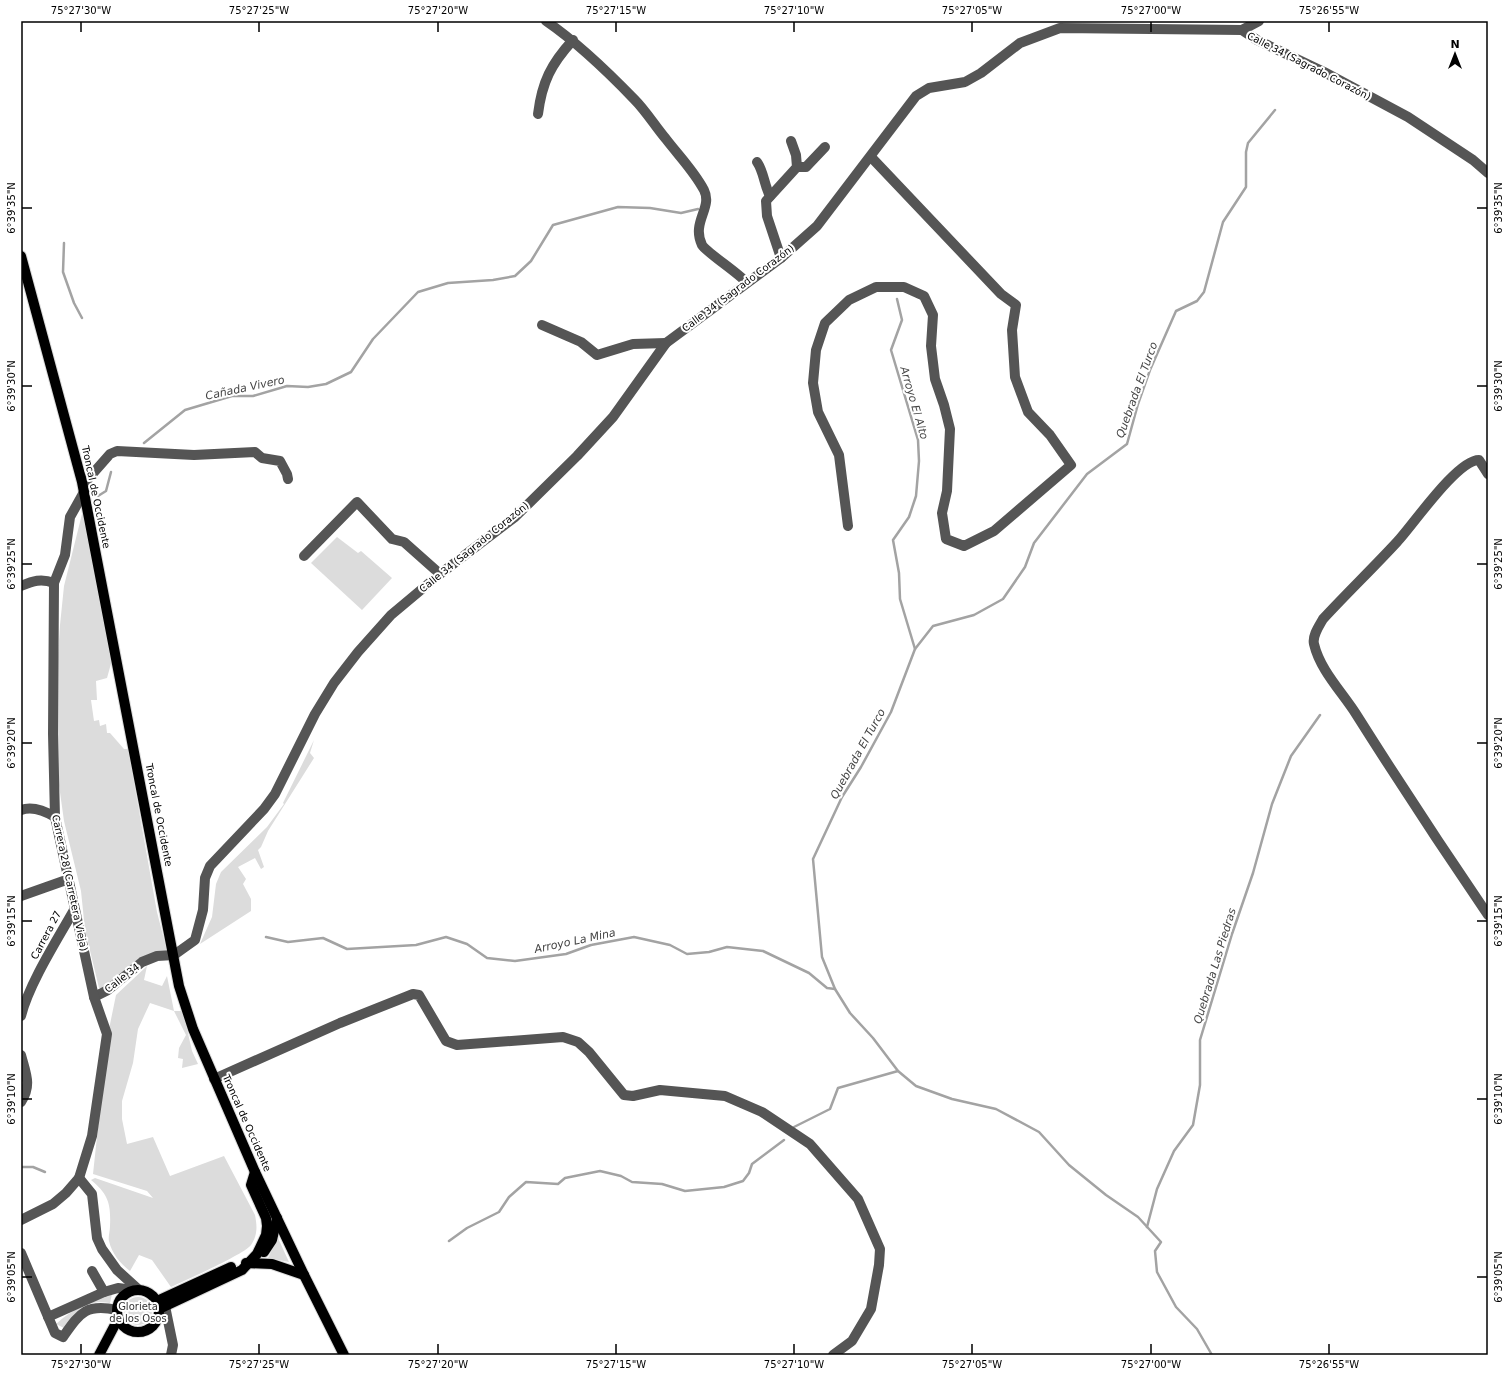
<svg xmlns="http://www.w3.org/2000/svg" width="1509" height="1376" font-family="'DejaVu Sans',sans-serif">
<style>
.green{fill:#dcdcdc}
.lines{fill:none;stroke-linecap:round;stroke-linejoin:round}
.stream{stroke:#a3a3a3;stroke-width:2.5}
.major-casing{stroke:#dbdbdb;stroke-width:12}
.minor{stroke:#555;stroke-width:10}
.major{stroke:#000;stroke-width:10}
.ticks{fill:none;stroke:#000;stroke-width:1.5}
.labels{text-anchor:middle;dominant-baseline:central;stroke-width:4;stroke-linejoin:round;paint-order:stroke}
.street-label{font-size:10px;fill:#000;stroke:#fff}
.park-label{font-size:10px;fill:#333;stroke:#fff}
.water-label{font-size:11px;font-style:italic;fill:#444;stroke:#fff}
.neatline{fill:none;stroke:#000;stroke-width:1.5}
.ticks-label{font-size:10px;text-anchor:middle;fill:#000}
</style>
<rect width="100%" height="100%" fill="#fff"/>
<g class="green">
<path d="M84 506 112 660 107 678 96 681 97 700H91L94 721 99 720 100 726 106 724 107 733H110L124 749H128L157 912 168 955 157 956 106 988H99L85 930 81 891 64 821 58 778 57 672 60 625 64 586Z"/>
<path d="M337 537 358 553 361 551 392 578 362 610 311 563Z"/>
<path d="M314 740 310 753 314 758 268 831 261 847 258 850 264 867 261 869 255 858 238 867 246 879 243 884 251 899V911L200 944 212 917 216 884 221 872 267 827 284 804 283 803Z"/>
<path d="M147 966 144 980 162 986 167 976 174 1011H183L192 1051 198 1064 182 1068 183 1059 178 1058 179 1048 186 1035 174 1011 150 1003 138 1029 133 1063 122 1101V1119L127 1144 153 1137 170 1176 224 1156 255 1215C257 1225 258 1235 251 1245 243 1255 186 1280 171 1287L152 1260 139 1255 130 1271C120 1263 112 1254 109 1241 108 1237 110 1231 110 1226 111 1203 108 1194 91 1180L95 1178 153 1198 147 1191 93 1174 108 1034 116 995Z"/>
<path d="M278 1238 289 1262 268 1258Z"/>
<path d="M112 1294 110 1303C86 1299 77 1310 66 1329L56 1324C72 1310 91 1298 112 1294Z"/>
<circle cx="138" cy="1311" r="14"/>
</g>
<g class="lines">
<g class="stream">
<path d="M64 243 63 272 74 303 82 318"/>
<path d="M897 299 902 320 891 350 918 440 919 461 916 496 909 517 893 540 899 573 900 599 915 649"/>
<path d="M144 443 185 410 232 396H253L287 386 308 387 326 384 351 372 373 339 418 292 448 283 493 280 515 276 531 261 553 225 618 207 650 208 681 213 698 209"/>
<path d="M98 496 106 491 111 472"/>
<path d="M266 937 288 942 323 938 347 949 416 945 446 937 467 944 487 958 515 961 566 954 591 945 634 937 670 945 687 954 709 952 727 947 763 951 809 973 827 988 835 989"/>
<path d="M794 1127 830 1109 838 1088 898 1071"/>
<path d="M21 1167H33L45 1172"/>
<path d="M1147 1227 1157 1189 1174 1151 1193 1125 1200 1085V1040L1232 934 1253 873 1272 804 1291 756 1320 715"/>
<path d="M449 1241 467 1228 499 1212 509 1197 526 1182 558 1184 565 1178 600 1171 621 1176 632 1182 662 1184 685 1191 724 1187 743 1181 749 1173 752 1164 784 1140"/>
<path d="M1212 1355 1197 1329 1176 1307 1157 1272 1155 1251 1161 1242 1138 1217 1106 1195 1069 1165 1039 1132 996 1109 952 1099 916 1086 898 1071 873 1038 850 1013 835 989 822 957 813 859 842 797 861 767 891 712 915 649 933 626 974 615 1003 599 1025 567 1034 543 1087 474 1127 444 1138 404 1150 370 1176 311 1197 301 1204 292 1223 222 1246 187V152L1248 143 1275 110"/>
</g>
<g class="major-casing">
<g id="major">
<path d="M21 256 82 482 179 986 193 1029 255 1172 304 1275 344 1355"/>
<path d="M264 1252 272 1240 277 1218"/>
<path d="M246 1263 272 1264 304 1275"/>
<circle cx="138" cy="1311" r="21"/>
<path d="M157 1301 231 1267"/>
<path d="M159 1309 242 1270 257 1254 266 1235 267 1226 266 1218 251 1185 255 1172"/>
<path d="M99 1355 118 1319"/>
</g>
</g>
<g class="minor">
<path d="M546 21C578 43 607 71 634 99 646 111 655 126 666 139 679 156 694 171 704 190 713 208 691 222 702 245 706 252 737 272 746 282"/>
<path d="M1242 30 1259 21"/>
<path d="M538 114C542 82 551 64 573 40"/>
<path d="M757 162C764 172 764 185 770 196"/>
<path d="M797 167H806L825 147"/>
<path d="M781 258 767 216 766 201 797 167 796 155 791 141"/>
<path d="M542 325 581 342 597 355 633 344 666 343"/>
<path d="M1488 474 1479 460C1457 460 1413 525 1397 542 1373 568 1347 593 1323 619 1319 626 1312 636 1314 644 1320 670 1342 692 1356 714 1399 782 1443 849 1488 915"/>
<path d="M848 526 839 455 818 412 813 383 816 350 825 323 849 300 876 287H904L924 296 933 315 931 346 935 379 944 405 950 429 947 491 942 513 946 539 964 546 994 531 1071 465 1050 435 1028 412 1015 377 1012 330 1016 305 1001 294 871 157"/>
<path d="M304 556 357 502 392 539 404 542 440 574"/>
<path d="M21 586C33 581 41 578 54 583"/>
<path d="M21 810C32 806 45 811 55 817"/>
<path d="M21 896 69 879"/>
<path d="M94 997 108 990 142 962 157 956 174 955 195 940 203 910 205 878 210 866 264 809 275 794 315 714 334 683 358 652 391 615 440 574 515 517 577 456 613 417 666 343 781 258 817 226 916 96 929 88 965 82 981 73 1020 43 1060 28 1242 30 1257 40 1324 72 1408 117 1473 160 1488 173"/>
<path d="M21 1016C29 984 57 940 74 910"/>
<path d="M21 1055C26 1074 32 1085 21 1102"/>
<path d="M214 1079 340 1023 413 994 419 995 446 1041 457 1045 563 1037 578 1042 589 1052 624 1095 633 1096 660 1090 725 1096 762 1112 810 1144 858 1199 880 1249 879 1265 871 1309 852 1341 833 1355"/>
<path d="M79 1178 92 1194 97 1238 102 1249 117 1270 139 1290"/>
<path d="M21 1220 53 1204 66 1193 79 1178 92 1136 107 1034 94 997 55 817 53 734 54 583 65 555 70 517 84 492 88 479 110 454 117 451 194 455 255 452 262 458 280 461 287 474 288 479"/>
<path d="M21 1253 55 1333 63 1337C80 1313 86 1303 117 1310"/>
<path d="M92 1271 104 1292"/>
<path d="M165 1306 173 1345 171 1355"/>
<path d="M48 1317 104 1292 118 1288 133 1290"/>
</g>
<use href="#major" class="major"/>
</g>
<path class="ticks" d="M81 22V32M259 22V32M438 22V32M616 22V32M794 22V32M972 22V32M1151 22V32M1329 22V32M22 208H32M1477 208H1487M22 386H32M1477 386H1487M22 564H32M1477 564H1487M22 743H32M1477 743H1487M22 921H32M1477 921H1487M22 1099H32M1477 1099H1487M22 1277H32M1477 1277H1487M81 1344V1354M259 1344V1354M438 1344V1354M616 1344V1354M794 1344V1354M972 1344V1354M1151 1344V1354M1329 1344V1354"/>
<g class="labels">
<g class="street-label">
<text transform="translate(1309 66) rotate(27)">Calle 34 (Sagrado Corazón)</text>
<text transform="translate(738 288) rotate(-37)">Calle 34 (Sagrado Corazón)</text>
<text transform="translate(96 497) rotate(78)">Troncal de Occidente</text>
<text transform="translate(474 547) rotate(-39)">Calle 34 (Sagrado Corazón)</text>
<text transform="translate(159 815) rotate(79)">Troncal de Occidente</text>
<text transform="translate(70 883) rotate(78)">Carrera 28 (Carretera Vieja)</text>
<text transform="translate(46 935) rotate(-62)">Carrera 27</text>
<text transform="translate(122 978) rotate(-38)">Calle 34</text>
<text transform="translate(247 1123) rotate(66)">Troncal de Occidente</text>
</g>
<g class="park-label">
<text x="138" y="1306">Glorieta<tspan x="138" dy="12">de los Osos</tspan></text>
</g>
<g class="water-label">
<text transform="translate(245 388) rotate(-12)">Cañada Vivero</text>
<text transform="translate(1137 390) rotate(-70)">Quebrada El Turco</text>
<text transform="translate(914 403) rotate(74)">Arroyo El Alto</text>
<text transform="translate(858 754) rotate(-61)">Quebrada El Turco</text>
<text transform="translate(575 941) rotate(-12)">Arroyo La Mina</text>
<text transform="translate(1215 966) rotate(-73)">Quebrada Las Piedras</text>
</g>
</g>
<rect width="1509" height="1376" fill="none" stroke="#ffffff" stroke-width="44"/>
<g transform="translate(1455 54)" stroke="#ffffff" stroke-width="3" paint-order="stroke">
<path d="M0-3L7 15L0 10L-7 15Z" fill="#000000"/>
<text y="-6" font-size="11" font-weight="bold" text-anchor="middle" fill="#000000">N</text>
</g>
<rect x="22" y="22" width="1465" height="1332" class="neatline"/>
<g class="ticks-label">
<text x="81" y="14">75°27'30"W</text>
<text x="259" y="14">75°27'25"W</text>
<text x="438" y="14">75°27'20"W</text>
<text x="616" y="14">75°27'15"W</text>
<text x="794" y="14">75°27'10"W</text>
<text x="972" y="14">75°27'05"W</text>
<text x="1151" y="14">75°27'00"W</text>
<text x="1329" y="14">75°26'55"W</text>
<text transform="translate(11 208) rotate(-90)" y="4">6°39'35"N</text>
<text transform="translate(1498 208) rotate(-90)" y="4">6°39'35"N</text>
<text transform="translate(11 386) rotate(-90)" y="4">6°39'30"N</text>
<text transform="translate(1498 386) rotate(-90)" y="4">6°39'30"N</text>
<text transform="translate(11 564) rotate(-90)" y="4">6°39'25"N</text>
<text transform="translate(1498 564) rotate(-90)" y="4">6°39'25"N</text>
<text transform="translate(11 743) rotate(-90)" y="4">6°39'20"N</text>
<text transform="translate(1498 743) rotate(-90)" y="4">6°39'20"N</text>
<text transform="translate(11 921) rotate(-90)" y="4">6°39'15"N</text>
<text transform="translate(1498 921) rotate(-90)" y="4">6°39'15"N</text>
<text transform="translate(11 1099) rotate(-90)" y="4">6°39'10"N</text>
<text transform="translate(1498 1099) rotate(-90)" y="4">6°39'10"N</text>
<text transform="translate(11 1277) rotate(-90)" y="4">6°39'05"N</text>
<text transform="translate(1498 1277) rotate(-90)" y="4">6°39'05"N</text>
<text x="81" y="1368">75°27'30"W</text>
<text x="259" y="1368">75°27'25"W</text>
<text x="438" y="1368">75°27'20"W</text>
<text x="616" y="1368">75°27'15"W</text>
<text x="794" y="1368">75°27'10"W</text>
<text x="972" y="1368">75°27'05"W</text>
<text x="1151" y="1368">75°27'00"W</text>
<text x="1329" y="1368">75°26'55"W</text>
</g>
</svg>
